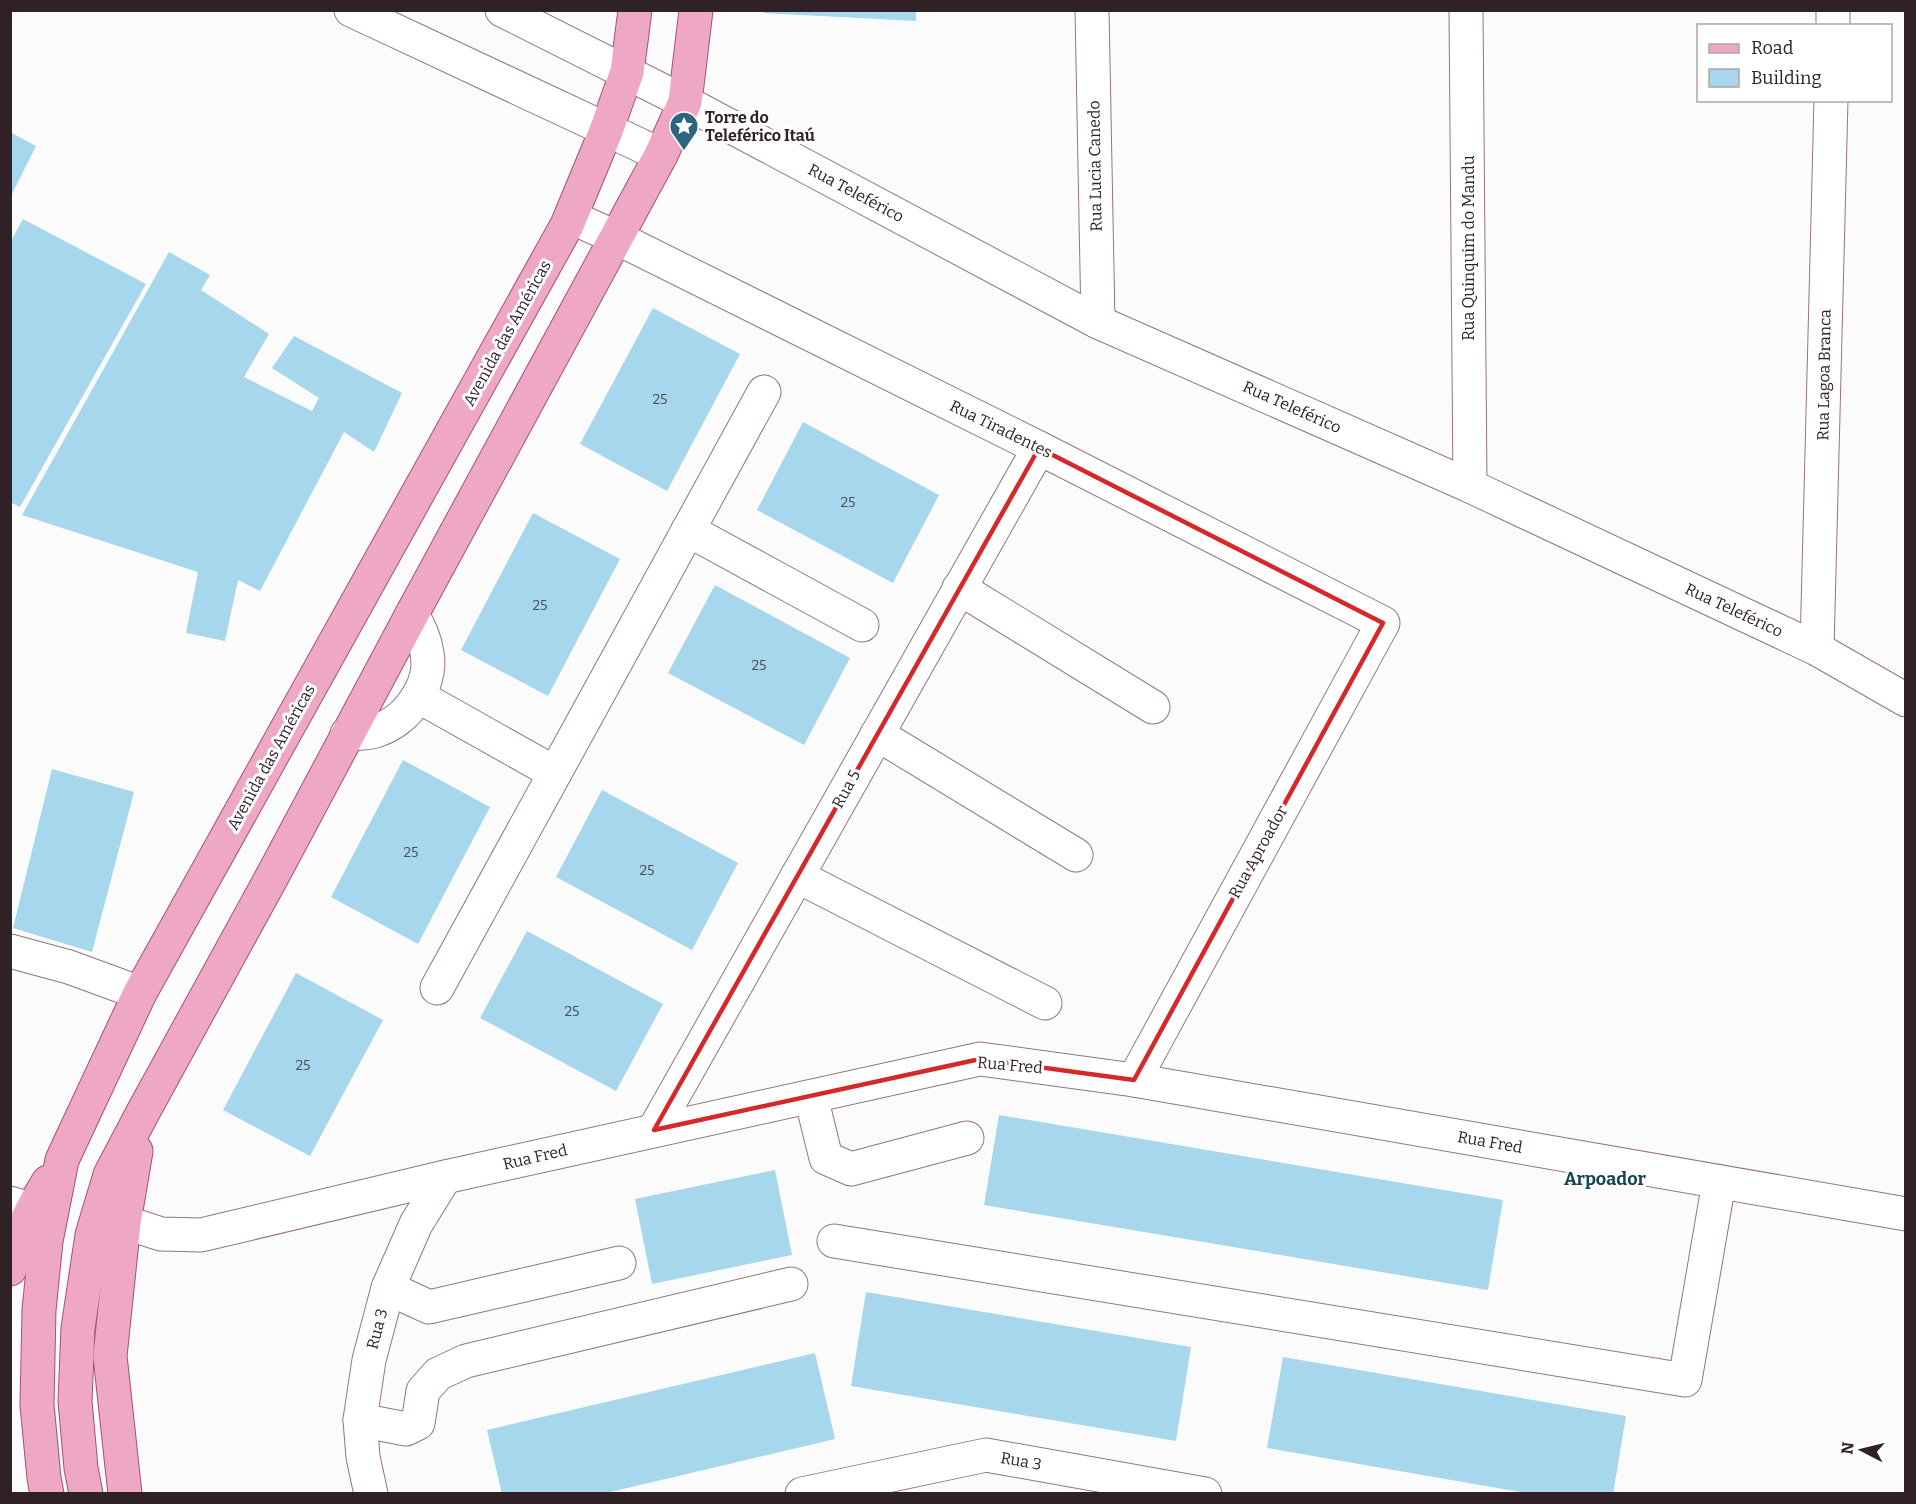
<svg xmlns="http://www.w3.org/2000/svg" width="1916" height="1504" font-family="Bitter,serif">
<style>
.building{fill:#a6d7ed}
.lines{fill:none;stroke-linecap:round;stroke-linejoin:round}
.minor-casing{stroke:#97737f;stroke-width:35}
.major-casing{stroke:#a45274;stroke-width:35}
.minor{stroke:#fff;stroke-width:33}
.major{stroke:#eea7c5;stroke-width:33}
.marked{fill:none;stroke:#d62828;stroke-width:4.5;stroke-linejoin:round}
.labels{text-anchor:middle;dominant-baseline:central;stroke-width:6;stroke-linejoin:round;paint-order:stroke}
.number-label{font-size:14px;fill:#4e4e58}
.poi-label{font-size:16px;font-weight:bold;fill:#302126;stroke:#fff;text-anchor:start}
.street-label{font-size:16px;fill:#302126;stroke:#fff}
.neighbourhood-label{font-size:18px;font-weight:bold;fill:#144557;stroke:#fff}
</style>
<rect width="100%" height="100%" fill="#fbfbfb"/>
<g class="building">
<path d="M763 10H916V21L763 13Z"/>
<path d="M10 132 36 146 10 198Z"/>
<path d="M23 219 146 284 20 507 10 502V243Z"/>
<path d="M169 252 210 275 201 290 269 334 244 377 312 411 319 398 272 368 294 336 402 393 374 452 344 432 260 591 238 580 225 641 186 633 198 572 22 515Z"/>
<path d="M653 308 740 354 667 491 580 444Z"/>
<path d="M803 422 939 495 893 583 757 510Z"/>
<path d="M533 513 620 559 548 696 461 650Z"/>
<path d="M715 585 850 658 804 745 668 673Z"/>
<path d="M403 760 490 807 418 944 331 897Z"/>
<path d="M52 769 134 792 92 952 13 928Z"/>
<path d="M602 790 738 863 692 950 556 877Z"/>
<path d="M527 931 663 1004 616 1091 480 1018Z"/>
<path d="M296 973 383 1020 310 1156 223 1110Z"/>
<path d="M999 1115 1503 1200 1488 1290 984 1205Z"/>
<path d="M775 1170 792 1255 652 1284 635 1199Z"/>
<path d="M866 1292 1191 1347 1176 1441 851 1386Z"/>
<path d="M815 1353 835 1439 602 1494H502L487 1430Z"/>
<path d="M1283 1357 1626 1416 1613 1494H1532L1267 1448Z"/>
</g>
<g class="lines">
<g class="minor-casing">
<g id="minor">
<path d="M351 10 661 155"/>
<path d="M502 10 685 102 1098 322 1470 486 1817 649 1906 700"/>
<path d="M1092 10 1098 322"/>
<path d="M1466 10 1470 486"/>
<path d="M1833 26V10"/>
<path d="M571 217 617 238 1039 448 1383 623 1134 1080"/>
<path d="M688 530 862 625"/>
<path d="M959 588 1153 707"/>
<path d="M1817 649 1831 100"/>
<path d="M418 696 555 773"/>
<path d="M347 734C356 733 366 734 375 731 407 722 433 685 427 653 425 638 419 627 412 614"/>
<path d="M877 734 1076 855"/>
<path d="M797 876 1045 1003"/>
<path d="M10 951 69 967 140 993"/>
<path d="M437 988 764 392"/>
<path d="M811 1097 826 1158 851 1169 967 1138"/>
<path d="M654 1130 1039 448"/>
<path d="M10 1203 31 1209"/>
<path d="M124 1222 161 1234 201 1235 445 1177 980 1059 1134 1080 1906 1214"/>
<path d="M834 1241 1685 1380 1719 1182"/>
<path d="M388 1288 429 1307 619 1263"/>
<path d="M360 1420 406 1429 418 1423 423 1391 438 1374 466 1361 791 1284"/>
<path d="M371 1494 363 1457 360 1420 369 1360 388 1288 416 1224 445 1177"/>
<path d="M802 1494 986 1455 1205 1494"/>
</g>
</g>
<g class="major-casing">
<g id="major">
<path d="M10 1269C17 1237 31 1209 48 1182"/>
<path d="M47 1494 44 1478 37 1405 39 1310 46 1241 62 1160 140 993 567 225 606 131 627 72 635 10"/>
<path d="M86 1494 81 1468 75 1401 78 1328 92 1235 110 1175 142 1114 274 873 412 614 661 155 685 102 696 10"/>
<path d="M125 1494 110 1356 124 1222 136 1151"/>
</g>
</g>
<use href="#minor" class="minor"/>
<use href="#major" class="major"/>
</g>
<path class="marked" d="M1039 448 1383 623 1134 1080 980 1059 654 1130Z"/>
<defs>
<g id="sight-pin" transform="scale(1.5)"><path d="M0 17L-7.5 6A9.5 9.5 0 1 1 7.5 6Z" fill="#2b667e" stroke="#fff"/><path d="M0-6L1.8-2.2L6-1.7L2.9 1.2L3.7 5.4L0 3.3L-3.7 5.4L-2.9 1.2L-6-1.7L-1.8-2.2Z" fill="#fff"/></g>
</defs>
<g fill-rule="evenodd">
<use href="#sight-pin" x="684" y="126"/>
</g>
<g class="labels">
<g class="number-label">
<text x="660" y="399">25</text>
<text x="848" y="502">25</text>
<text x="540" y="605">25</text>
<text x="759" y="665">25</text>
<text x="411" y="852">25</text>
<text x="647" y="870">25</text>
<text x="572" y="1011">25</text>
<text x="303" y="1065">25</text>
</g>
<g class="poi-label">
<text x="705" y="117">Torre do<tspan x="705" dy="18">Teleférico Itaú</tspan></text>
</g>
<g class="street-label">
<text transform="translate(1095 166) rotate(-91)">Rua Lucia Canedo</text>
<text transform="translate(856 193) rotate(28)">Rua Teleférico</text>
<text transform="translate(1468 248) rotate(-90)">Rua Quinquim do Mandu</text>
<text transform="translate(507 333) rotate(-61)">Avenida das Américas</text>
<text transform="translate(1824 375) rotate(-89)">Rua Lagoa Branca</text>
<text transform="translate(1292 407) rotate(24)">Rua Teleférico</text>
<text transform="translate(1001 429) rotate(26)">Rua Tiradentes</text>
<text transform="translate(1734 610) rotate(25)">Rua Teleférico</text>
<text transform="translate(271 757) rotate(-61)">Avenida das Américas</text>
<text transform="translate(846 789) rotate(-61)">Rua 5</text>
<text transform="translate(1258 852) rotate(-61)">Rua Aproador</text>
<text transform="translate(1010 1065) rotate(5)">Rua Fred</text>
<text transform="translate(1490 1142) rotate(10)">Rua Fred</text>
<text transform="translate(535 1157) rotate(-13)">Rua Fred</text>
<text transform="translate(377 1329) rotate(-75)">Rua 3</text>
<text transform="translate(1021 1461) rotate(10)">Rua 3</text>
</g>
<g class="neighbourhood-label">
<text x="1605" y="1179">Arpoador</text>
</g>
</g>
<rect width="1916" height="1504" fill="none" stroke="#302126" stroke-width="24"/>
<rect x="1697" y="24" width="195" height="78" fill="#ffffff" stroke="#aca6a8" stroke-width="1.5"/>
<rect x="1709" y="44" width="30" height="9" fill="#eea7c5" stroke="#aca6a8" stroke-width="1.5"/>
<text x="1751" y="54" font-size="18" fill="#302126">Road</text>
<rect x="1709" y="69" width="30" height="18" fill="#a6d7ed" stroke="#aca6a8" stroke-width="1.5"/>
<text x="1751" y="84" font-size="18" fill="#302126">Building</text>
<g transform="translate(1862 1450) rotate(277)" stroke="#ffffff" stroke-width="4.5" paint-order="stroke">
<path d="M0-4.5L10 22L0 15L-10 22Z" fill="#302126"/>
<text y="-9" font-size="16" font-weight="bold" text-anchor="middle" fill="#302126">N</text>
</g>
</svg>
